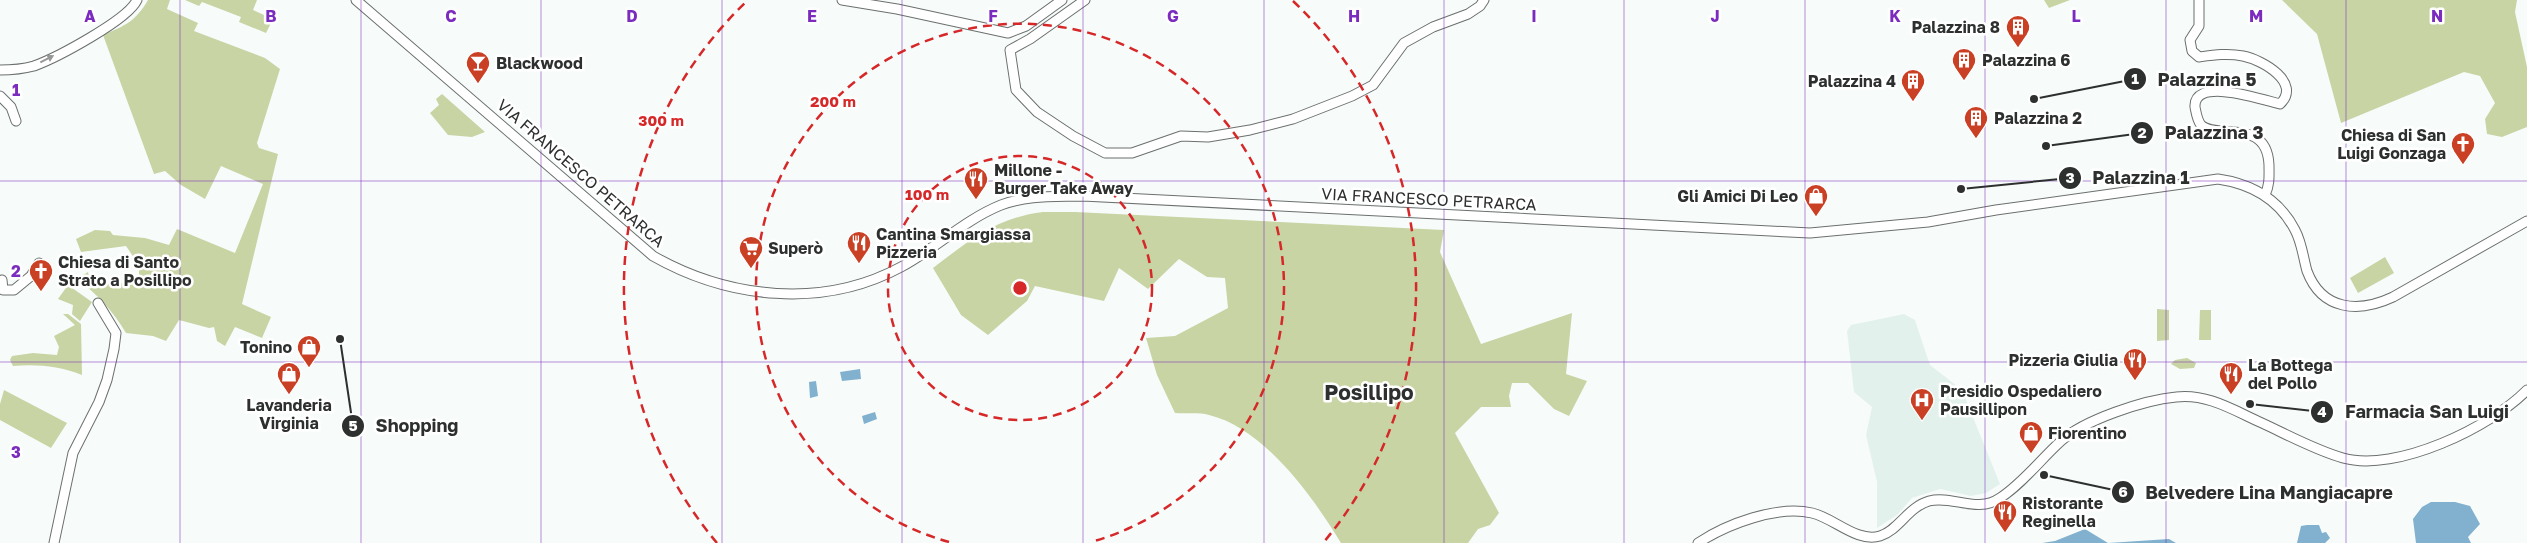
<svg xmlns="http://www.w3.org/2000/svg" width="2527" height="543" font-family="'Golos Text',sans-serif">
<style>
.built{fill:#e3f1ed}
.green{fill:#c8d4a4}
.water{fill:#81b1ce}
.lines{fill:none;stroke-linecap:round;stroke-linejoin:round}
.minor-casing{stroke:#6b6f6e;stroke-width:11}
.minor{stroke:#fff;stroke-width:9}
.oneway{fill:#969898}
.grid{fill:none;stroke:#7b2cbf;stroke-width:1;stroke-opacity:0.55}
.ring{fill:none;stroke:#d62828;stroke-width:2.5;stroke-dasharray:9 6}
.labels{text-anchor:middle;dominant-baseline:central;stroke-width:5;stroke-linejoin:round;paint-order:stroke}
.poi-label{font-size:16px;font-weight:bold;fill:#2e3030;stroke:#fff;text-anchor:start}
.street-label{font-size:16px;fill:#2e3030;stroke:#fff}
.district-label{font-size:21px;font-weight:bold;fill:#2e3030;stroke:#fff}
.grid-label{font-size:16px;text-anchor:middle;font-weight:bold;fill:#7b2cbf;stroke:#fff;stroke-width:5;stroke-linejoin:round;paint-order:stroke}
.centre{fill:#d62828;stroke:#fff;stroke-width:2.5}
.ring-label{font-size:15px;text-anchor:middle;font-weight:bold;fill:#d62828;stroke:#fff;stroke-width:5;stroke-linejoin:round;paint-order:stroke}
.leader{fill:none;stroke:#2e3030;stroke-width:2}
.callout-dot{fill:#2e3030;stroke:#fff;stroke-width:2}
.mark-label{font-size:15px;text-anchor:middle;font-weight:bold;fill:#fff}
.callout-label{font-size:18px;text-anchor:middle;font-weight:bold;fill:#2e3030;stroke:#fff;stroke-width:5;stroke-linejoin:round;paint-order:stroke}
</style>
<rect width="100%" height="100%" fill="#f7fcfb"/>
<path class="built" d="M1904 314 1915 320 1930 365 1962 390 2000 484 1986 493 1971 496 1940 489 1912 498 1897 515 1877 528V482L1866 435 1872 407 1854 392 1847 331 1851 325Z"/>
<g class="green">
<path d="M148 0H170L167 9 198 23 194 31 265 58 280 69 257 143 259 148 278 154 242 304 271 317 262 338 235 327 225 346 217 341 214 327 209 328 179 320 166 341 153 336 126 333C113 311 98 295 77 279L88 272 89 278 97 284 128 283 139 277V265L126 246 81 252 76 239 95 230 110 231 113 235 145 238 169 245 177 229 235 253 263 184 221 166 205 199 181 185 165 171 154 174 103 35C126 25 135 22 148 0Z"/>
<path d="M185 0H257L253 10 273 19 266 33 239 22 241 17 202 2 199 6Z"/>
<path d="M2044 0H2070L2049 8Z"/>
<path d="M2282 0H2517L2515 12 2527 67V127L2502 137 2487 134 2485 119 2495 103 2480 76 2464 72 2341 123 2317 34Z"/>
<path d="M442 94 485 132 472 137 448 135 430 113 439 105 436 99Z"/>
<path d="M1043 212H1075L1444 230 1440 252 1481 344 1572 313 1566 374 1587 381 1569 416 1554 409 1528 383H1512L1509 396 1511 407H1481L1455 433 1499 513 1490 525 1478 529 1468 543H1341C1313 497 1264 428 1209 415 1199 412 1186 414 1175 413L1157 375 1146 338 1175 336 1228 308 1225 278 1207 277 1179 259 1148 289 1119 268 1104 301 1035 286 1027 301 988 335 961 315 933 268C970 240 995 218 1043 212Z"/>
<path d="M2385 257 2394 273 2358 293 2350 278Z"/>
<path d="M68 285 92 302 80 321 72 314 73 305 58 299Z"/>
<path d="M2157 309 2169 310V340L2157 341Z"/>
<path d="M2200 310H2211V340H2199Z"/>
<path d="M63 314H68L81 324 82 375C59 366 37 364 13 366L10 360 12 356 33 353 57 355 59 347 54 336 75 325Z"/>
<path d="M2187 358 2196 363 2194 368 2180 369 2171 364 2175 360Z"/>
<path d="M4 390 67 423 51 448 0 420V404Z"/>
</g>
<g class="water">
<path d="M860 369 861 379 842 381 840 372Z"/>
<path d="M816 381 818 396 810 398 809 382Z"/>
<path d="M875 412 877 419 864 424 862 416Z"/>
<path d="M2431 502H2455L2470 506 2480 524 2468 537 2471 543H2416L2413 519 2422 507Z"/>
<path d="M2307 525H2319L2322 533 2326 532 2330 538 2325 543H2297L2301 526Z"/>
<path d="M2085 529 2108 543 2169 539 2176 543H2042L2055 541Z"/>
</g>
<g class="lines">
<g class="minor-casing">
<g id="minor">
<path d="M356 0 653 256C729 299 823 309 901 267 935 249 964 220 1001 205 1027 195 1055 197 1083 196L1810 233 1928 222 1996 210 2218 179C2252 184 2279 199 2295 230 2302 243 2303 257 2307 271 2322 311 2359 313 2393 297L2527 221"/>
<path d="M842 0 897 9 1008 33 1026 26 1062 0"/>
<path d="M1085 0 1030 39 1010 50 1016 90 1037 112 1073 136 1105 153H1132L1181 136 1208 137 1250 130 1293 119 1352 96 1373 85 1404 43 1433 27 1468 14 1480 6 1484 0"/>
<path d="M2199 0V26L2190 40 2192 51 2199 57C2214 55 2228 53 2243 56 2263 60 2302 83 2280 104 2264 100 2193 76 2195 107 2196 112 2197 120 2201 125 2217 140 2267 117 2269 165 2269 176 2270 184 2265 195"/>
<path d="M0 70C12 70 23 69 34 66 56 58 128 20 137 0"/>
<path d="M0 96 11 107 16 121"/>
<path d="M2 280 3 290H14L31 276 39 263"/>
<path d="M54 543 73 453 99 402 107 380 114 349 116 333 98 303"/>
<path d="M1698 543C1727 524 1777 505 1812 513 1834 518 1857 543 1880 536 1899 530 1908 507 1929 501 1953 495 1977 514 2000 498 2023 483 2040 460 2061 441 2084 420 2144 400 2176 397 2207 393 2235 411 2262 423 2288 435 2315 450 2343 458 2396 473 2491 427 2527 390"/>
</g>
</g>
<use href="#minor" class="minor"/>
</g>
<defs><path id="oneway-solid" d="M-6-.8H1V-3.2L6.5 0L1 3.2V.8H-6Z" transform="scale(1.25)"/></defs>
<use class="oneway" href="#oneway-solid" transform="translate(47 59) rotate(-27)"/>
<path class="grid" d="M180 0V543M361 0V543M541 0V543M722 0V543M902 0V543M1083 0V543M1264 0V543M1444 0V543M1624 0V543M1805 0V543M1985 0V543M2166 0V543M2346 0V543M0 181H2527M0 362H2527"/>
<g class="ring">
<circle cx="1020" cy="288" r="132"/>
<path d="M949 542A264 264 0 1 1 1091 542"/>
<path d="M717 543A396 396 0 0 1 747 1M1293 1A396 396 0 0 1 1323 543"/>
</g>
<defs>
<g id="building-pin" transform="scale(1.25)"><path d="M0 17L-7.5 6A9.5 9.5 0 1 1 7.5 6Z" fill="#ca4024" stroke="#fff"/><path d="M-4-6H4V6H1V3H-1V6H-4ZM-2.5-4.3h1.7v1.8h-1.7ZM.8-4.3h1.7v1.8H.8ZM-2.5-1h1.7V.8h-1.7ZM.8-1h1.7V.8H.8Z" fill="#fff"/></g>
<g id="bar-pin" transform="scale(1.25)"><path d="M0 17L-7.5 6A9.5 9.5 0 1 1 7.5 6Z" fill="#ca4024" stroke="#fff"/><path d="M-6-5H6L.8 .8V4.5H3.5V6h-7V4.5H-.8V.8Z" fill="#fff"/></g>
<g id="church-pin" transform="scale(1.25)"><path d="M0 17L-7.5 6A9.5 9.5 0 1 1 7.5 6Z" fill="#ca4024" stroke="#fff"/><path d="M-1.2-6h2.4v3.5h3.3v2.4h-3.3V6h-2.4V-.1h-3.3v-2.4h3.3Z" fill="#fff"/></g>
<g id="restaurant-pin" transform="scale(1.25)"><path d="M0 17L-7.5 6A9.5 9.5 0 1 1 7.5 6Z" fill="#ca4024" stroke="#fff"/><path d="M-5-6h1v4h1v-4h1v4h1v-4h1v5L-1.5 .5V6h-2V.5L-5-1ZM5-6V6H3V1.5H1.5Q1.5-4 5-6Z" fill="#fff"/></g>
<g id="shop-pin" transform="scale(1.25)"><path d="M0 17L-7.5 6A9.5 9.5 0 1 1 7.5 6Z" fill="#ca4024" stroke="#fff"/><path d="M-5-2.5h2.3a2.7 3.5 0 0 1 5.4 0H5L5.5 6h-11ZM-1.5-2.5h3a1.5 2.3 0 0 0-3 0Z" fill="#fff"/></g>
<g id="supermarket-pin" transform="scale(1.25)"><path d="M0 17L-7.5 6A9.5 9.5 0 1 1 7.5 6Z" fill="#ca4024" stroke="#fff"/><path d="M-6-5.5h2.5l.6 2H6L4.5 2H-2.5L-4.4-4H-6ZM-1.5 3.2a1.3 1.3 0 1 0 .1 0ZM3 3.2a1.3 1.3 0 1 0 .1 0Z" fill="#fff"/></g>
<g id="hospital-pin" transform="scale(1.25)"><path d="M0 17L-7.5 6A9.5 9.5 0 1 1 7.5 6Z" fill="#ca4024" stroke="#fff"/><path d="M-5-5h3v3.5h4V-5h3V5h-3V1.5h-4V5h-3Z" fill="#fff"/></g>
</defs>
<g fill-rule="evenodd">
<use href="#building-pin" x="2018" y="27"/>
<use href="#building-pin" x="1964" y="60"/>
<use href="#bar-pin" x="478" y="63"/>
<use href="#building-pin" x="1913" y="81"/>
<use href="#building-pin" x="1976" y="118"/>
<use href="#church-pin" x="2463" y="144"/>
<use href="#restaurant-pin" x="976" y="179"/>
<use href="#shop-pin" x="1816" y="196"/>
<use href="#restaurant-pin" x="859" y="243"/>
<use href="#supermarket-pin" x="751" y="248"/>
<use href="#church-pin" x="41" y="271"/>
<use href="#shop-pin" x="309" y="347"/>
<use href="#restaurant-pin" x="2135" y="360"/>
<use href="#shop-pin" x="289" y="374"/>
<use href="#restaurant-pin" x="2231" y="374"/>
<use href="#hospital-pin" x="1922" y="400"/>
<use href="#shop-pin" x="2031" y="433"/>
<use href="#restaurant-pin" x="2005" y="512"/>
</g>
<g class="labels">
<g class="poi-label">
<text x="2000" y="27" text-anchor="end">Palazzina 8</text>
<text x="1982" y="60">Palazzina 6</text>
<text x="496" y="63">Blackwood</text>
<text x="1896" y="81" text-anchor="end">Palazzina 4</text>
<text x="1994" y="118">Palazzina 2</text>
<text x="2446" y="135" text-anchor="end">Chiesa di San<tspan x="2446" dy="18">Luigi Gonzaga</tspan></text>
<text x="994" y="170">Millone -<tspan x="994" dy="18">Burger Take Away</tspan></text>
<text x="1798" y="196" text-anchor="end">Gli Amici Di Leo</text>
<text x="876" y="234">Cantina Smargiassa<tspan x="876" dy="18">Pizzeria</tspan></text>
<text x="768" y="248">Superò</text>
<text x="58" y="262">Chiesa di Santo<tspan x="58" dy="18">Strato a Posillipo</tspan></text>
<text x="292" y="347" text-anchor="end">Tonino</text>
<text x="2118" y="360" text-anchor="end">Pizzeria Giulia</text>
<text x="2248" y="365">La Bottega<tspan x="2248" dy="18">del Pollo</tspan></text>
<text x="1940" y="391">Presidio Ospedaliero<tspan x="1940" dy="18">Pausillipon</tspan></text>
<text x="289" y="405" text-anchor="middle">Lavanderia<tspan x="289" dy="18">Virginia</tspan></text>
<text x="2048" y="433">Fiorentino</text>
<text x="2022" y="503">Ristorante<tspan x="2022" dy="18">Reginella</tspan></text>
</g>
<g class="street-label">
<text transform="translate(581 173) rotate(41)">VIA FRANCESCO PETRARCA</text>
<text transform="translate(1429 199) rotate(3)">VIA FRANCESCO PETRARCA</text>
</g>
<g class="district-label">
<text x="1369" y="392">Posillipo</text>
</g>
</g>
<g class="grid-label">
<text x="90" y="22">A</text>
<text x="271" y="22">B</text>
<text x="451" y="22">C</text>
<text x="632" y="22">D</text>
<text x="812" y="22">E</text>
<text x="993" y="22">F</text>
<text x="1173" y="22">G</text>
<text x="1354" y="22">H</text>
<text x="1534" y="22">I</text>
<text x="1715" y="22">J</text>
<text x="1895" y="22">K</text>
<text x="2076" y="22">L</text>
<text x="2256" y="22">M</text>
<text x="2437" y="22">N</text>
<text x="16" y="96">1</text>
<text x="16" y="277">2</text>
<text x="16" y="458">3</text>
</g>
<circle cx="1020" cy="288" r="8" class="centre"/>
<g class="ring-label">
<text x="833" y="107">200 m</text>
<text x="661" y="126">300 m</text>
<text x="927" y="200">100 m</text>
</g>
<path class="leader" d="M2034 99L2135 79M2046 146L2142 133M1961 189L2070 178M2250 404L2322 412M340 339L353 426M2044 475L2123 492"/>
<g class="callout-dot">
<circle cx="2034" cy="99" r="5"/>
<circle cx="2046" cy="146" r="5"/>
<circle cx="1961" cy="189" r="5"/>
<circle cx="2250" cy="404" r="5"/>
<circle cx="340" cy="339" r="5"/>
<circle cx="2044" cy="475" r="5"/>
<circle cx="2135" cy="79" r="12"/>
<circle cx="2142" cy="133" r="12"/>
<circle cx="2070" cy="178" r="12"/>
<circle cx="2322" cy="412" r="12"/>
<circle cx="353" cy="426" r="12"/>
<circle cx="2123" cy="492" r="12"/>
</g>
<g class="mark-label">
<text x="2135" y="84">1</text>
<text x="2142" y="138">2</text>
<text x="2070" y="183">3</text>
<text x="2322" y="417">4</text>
<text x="353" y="431">5</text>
<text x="2123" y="497">6</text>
</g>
<g class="callout-label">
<text x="2207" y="86">Palazzina 5</text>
<text x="2214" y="139">Palazzina 3</text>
<text x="2141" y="184">Palazzina 1</text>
<text x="2427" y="418">Farmacia San Luigi</text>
<text x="417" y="432">Shopping</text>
<text x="2269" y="499">Belvedere Lina Mangiacapre</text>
</g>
</svg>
